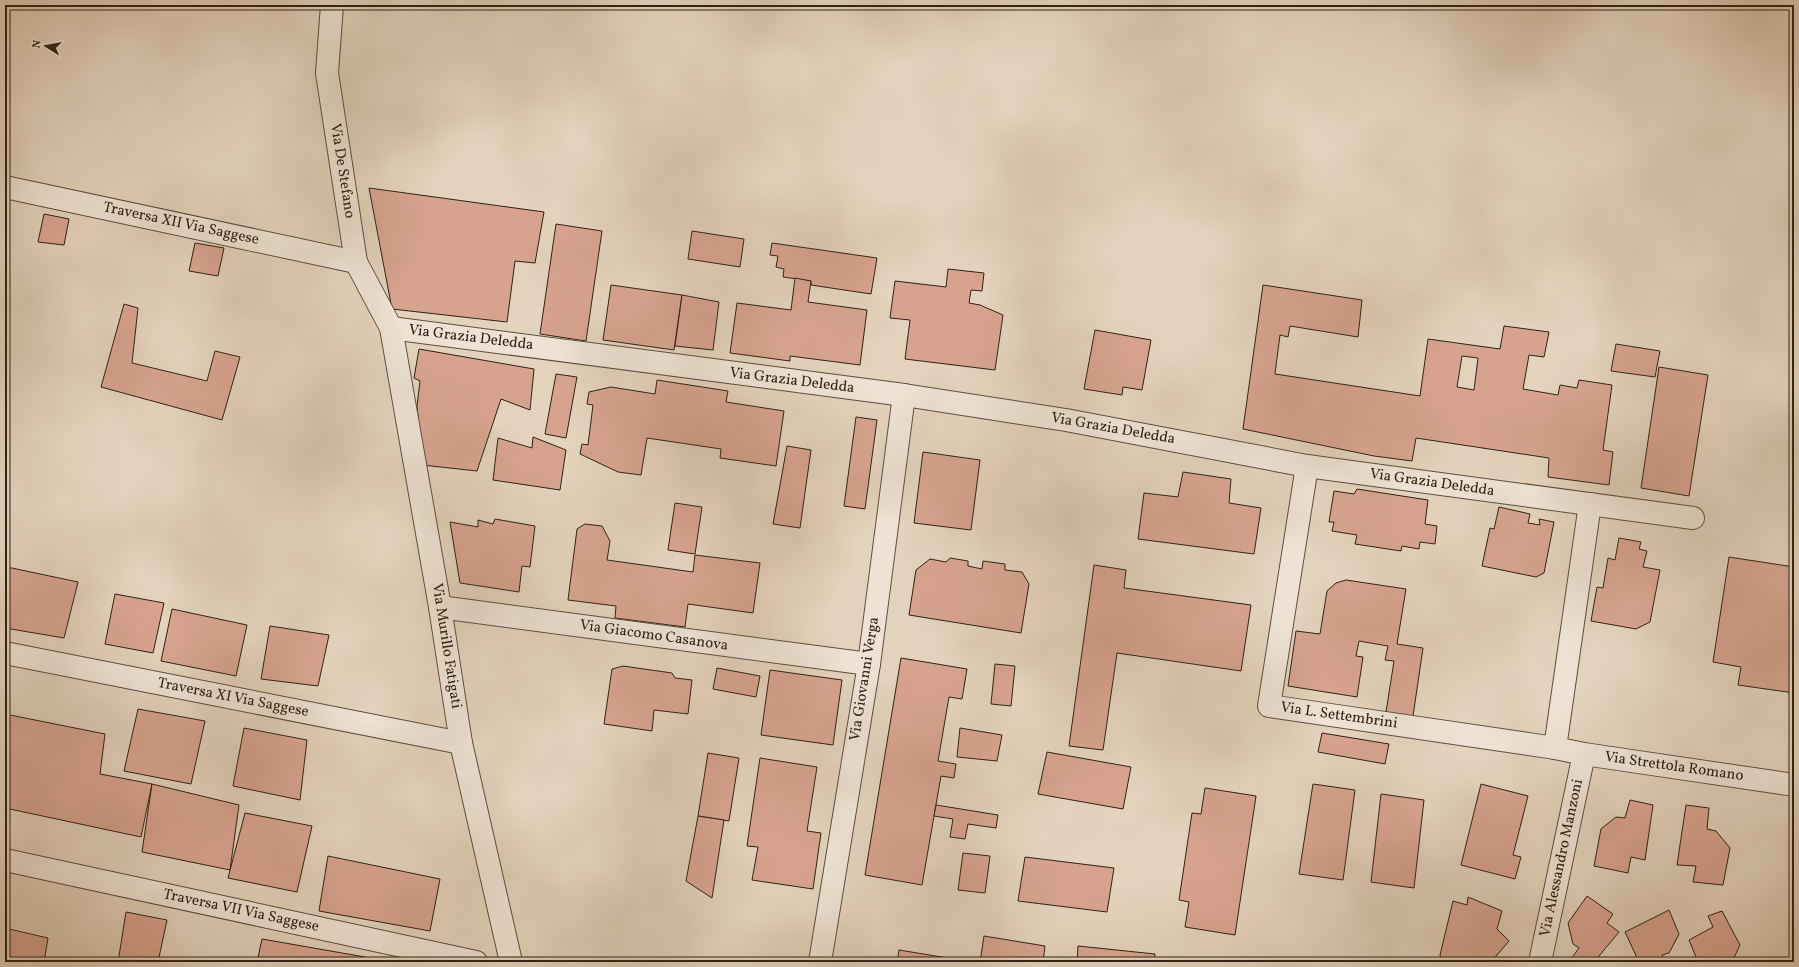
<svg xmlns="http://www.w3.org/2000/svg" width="1799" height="967" font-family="Vollkorn,serif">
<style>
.building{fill:#d7a38f;stroke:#2f2215;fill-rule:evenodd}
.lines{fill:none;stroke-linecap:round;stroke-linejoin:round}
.minor-casing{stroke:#5c4e3f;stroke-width:24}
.minor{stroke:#ede2d3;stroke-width:22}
.labels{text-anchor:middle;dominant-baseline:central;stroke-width:4;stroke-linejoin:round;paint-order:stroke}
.street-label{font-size:15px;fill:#2f2215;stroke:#ede2d3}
</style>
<rect width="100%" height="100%" fill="#e3d2bc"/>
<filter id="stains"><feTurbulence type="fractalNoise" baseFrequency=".005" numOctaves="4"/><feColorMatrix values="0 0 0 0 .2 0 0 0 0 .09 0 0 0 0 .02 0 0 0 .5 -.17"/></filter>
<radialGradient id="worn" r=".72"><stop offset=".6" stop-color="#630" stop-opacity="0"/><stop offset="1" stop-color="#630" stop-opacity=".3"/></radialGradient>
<g class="building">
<path d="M369 188 544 212 535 263 515 261 507 322 392 309Z"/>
<path d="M44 214 69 219 64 245 38 242Z"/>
<path d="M556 224 602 231 586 341 540 334Z"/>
<path d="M692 231 744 239 740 267 688 259Z"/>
<path d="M195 243 224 248 218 276 189 271Z"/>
<path d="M772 243 877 258 871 294 811 285V281L783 277 784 269 776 267 778 256 770 255Z"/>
<path d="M948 269 984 273 982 291 971 290 969 303 980 305 1003 315 995 370 905 359 910 320 890 318 895 281 946 287Z"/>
<path d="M795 278 811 281 808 302 867 310 860 365 790 356V361L730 353 737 303 791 310Z"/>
<path d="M611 285 682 295 674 350 603 340Z"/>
<path d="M1263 285 1362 300 1358 337 1290 326 1288 337 1280 335 1275 374 1420 396 1428 339 1500 349 1504 326 1549 332 1544 357 1529 355 1523 389 1558 395 1560 385 1577 388 1579 380 1612 385 1603 450 1613 452 1609 485 1548 477 1549 458 1416 438 1412 461 1374 456 1243 429ZM1462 356 1478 358 1474 390 1457 387Z"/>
<path d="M682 295 719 302 713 350 675 346Z"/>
<path d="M124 304 138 308 132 363 207 381 215 351 240 357 222 420 101 387Z"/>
<path d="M1095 330 1151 340 1142 390 1123 387 1122 395 1084 389Z"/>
<path d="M1616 344 1660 351 1655 377 1611 371Z"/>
<path d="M419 349 534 369 530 410 501 399 477 471 422 465 417 406 420 381 414 378Z"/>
<path d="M1659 367 1708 375 1689 496 1641 488Z"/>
<path d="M556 374 577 377 566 438 545 434Z"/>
<path d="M657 380 728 391 726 402 784 411 776 466 720 458 721 449 647 438 641 475 618 472 580 454 582 444 588 445 593 405 587 404 589 392 611 387 655 394Z"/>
<path d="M856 417 877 420 865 509 844 506Z"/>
<path d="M533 437 566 450 560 490 493 480 498 438 532 448Z"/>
<path d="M787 446 811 450 800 528 773 524Z"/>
<path d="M923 452 980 460 971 530 914 523Z"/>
<path d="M1183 472 1231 479 1229 503 1261 508 1254 554 1138 539 1144 493 1178 497Z"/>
<path d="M1357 489 1428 500 1425 524 1437 526 1435 544 1420 542 1419 549 1402 546 1401 551 1355 544 1357 535 1332 531 1334 522H1329L1334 491 1354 494Z"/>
<path d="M675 503 702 507 695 554 668 550Z"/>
<path d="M1499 507 1530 514 1528 523 1540 525 1539 519 1554 522 1544 573 1536 577 1482 566 1490 528 1494 529Z"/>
<path d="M495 519 535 526 530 567 522 566 519 592 460 583 450 522 478 527V520L493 524Z"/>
<path d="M585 524 602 526 610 541 607 560 693 572 695 555 760 563 753 613 688 604 685 627 615 618 616 606 568 600 577 529Z"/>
<path d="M1619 538 1641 542 1639 549 1647 551 1643 567 1660 570 1650 622 1636 629 1591 621 1597 587 1603 588 1608 558 1615 560Z"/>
<path d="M1729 557 1794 567 1792 581H1794V693L1738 685 1741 667 1713 662Z"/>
<path d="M950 558 968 561V566L982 569 983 561 1005 564V570L1022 572 1029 584 1021 633 909 615 916 570 930 559 946 562Z"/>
<path d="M1094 565 1126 570 1124 588 1251 605 1241 671 1117 653 1103 750 1069 746Z"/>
<path d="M7 567 78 582 64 638 5 628V575Z"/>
<path d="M1346 580 1406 589 1397 644 1423 648 1413 716 1386 712 1394 661 1385 660 1388 646 1359 641 1356 656 1363 657 1357 697 1288 686 1296 631 1320 634 1327 591 1336 583Z"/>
<path d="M115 594 164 603 153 653 105 644Z"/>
<path d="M172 609 247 625 236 676 161 661Z"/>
<path d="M270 626 329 635 318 686 261 679Z"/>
<path d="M901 658 967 669 962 699 949 697 938 761 956 764 954 778 941 776 922 885 865 875Z"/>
<path d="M995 664 1015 666 1011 706 991 704Z"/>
<path d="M623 666 672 673 675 678 692 680 688 714 654 710 652 731 604 724 612 669Z"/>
<path d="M717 668 760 676 756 697 713 689Z"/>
<path d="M770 670 842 680 833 745 761 735Z"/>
<path d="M138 709 205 721 191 784 124 771Z"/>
<path d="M5 714 105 734 100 774 152 784 141 837 5 808Z"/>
<path d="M244 728 307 740 300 800 233 786Z"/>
<path d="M960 728 1002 735 997 761 957 757Z"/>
<path d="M1322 733 1389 744 1385 764 1318 752Z"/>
<path d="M1047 752 1131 767 1123 809 1038 794Z"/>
<path d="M708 753 739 758 729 821 698 816Z"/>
<path d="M760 758 817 767 807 831 821 833 813 889 752 880 758 847 747 846Z"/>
<path d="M152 784 239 805 230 870 142 852Z"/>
<path d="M1313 784 1355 790 1343 880 1299 874Z"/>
<path d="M1481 784 1528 796 1513 855 1521 857 1515 879 1461 865Z"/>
<path d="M1205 788 1256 796 1235 935 1185 927 1189 902 1179 900 1192 813 1201 814Z"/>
<path d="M1381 794 1424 800 1414 888 1371 882Z"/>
<path d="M1630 800 1653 805 1645 860 1631 857 1628 873 1594 866 1601 829 1616 817 1625 818Z"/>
<path d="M936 805 998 815 996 828 968 824 965 839 950 837 953 819 934 816Z"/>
<path d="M1686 805 1709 808 1707 829 1716 831 1730 848 1723 885 1693 882 1696 866 1677 865Z"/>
<path d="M245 813 312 826 297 892 228 878Z"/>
<path d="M698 816 724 820 712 898 686 881Z"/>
<path d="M963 853 990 856 985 893 958 890Z"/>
<path d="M328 856 440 879 430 931 319 911Z"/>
<path d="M1025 857 1114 868 1107 912 1018 901Z"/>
<path d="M1587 896 1613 914 1607 923 1619 932 1594 962H1569L1579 948 1573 944 1568 923Z"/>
<path d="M1468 897 1502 911 1497 929 1509 941 1491 962H1480L1477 960 1476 962H1442L1440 955 1453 901 1467 905Z"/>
<path d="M1669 910 1679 934 1669 953 1662 955 1665 962H1639L1625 932Z"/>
<path d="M1722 911 1740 945 1732 962H1698L1689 940 1713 927 1708 916Z"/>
<path d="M126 912 167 920 158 962H118Z"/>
<path d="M5 928 48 938 44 962H5Z"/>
<path d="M984 936 1045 946 1043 962H980Z"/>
<path d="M262 939 365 957 364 962H257Z"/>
<path d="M1078 946 1155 954 1154 962H1077Z"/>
<path d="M899 950 954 959 953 962H897Z"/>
</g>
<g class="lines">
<g class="minor-casing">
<g id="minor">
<path d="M332 5 327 73 356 262 391 328 440 607 461 743 511 962"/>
<path d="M5 187 356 262"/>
<path d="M391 328 904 395 1066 420 1307 466 1693 518"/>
<path d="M1307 466 1269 706 1555 748 1584 754 1794 785"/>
<path d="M440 607 869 664"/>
<path d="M5 653 461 743"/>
<path d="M1555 748 1590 504"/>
<path d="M5 860 476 962"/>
<path d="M820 962 869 664 904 395"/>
<path d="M1540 962 1584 754"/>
</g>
</g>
<use href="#minor" class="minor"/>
</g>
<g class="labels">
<g class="street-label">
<text transform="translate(342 171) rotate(81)">Via De Stefano</text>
<text transform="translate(181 224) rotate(12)">Traversa XII Via Saggese</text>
<text transform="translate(471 338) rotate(7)">Via Grazia Deledda</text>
<text transform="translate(792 381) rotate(7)">Via Grazia Deledda</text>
<text transform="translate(1113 429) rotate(10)">Via Grazia Deledda</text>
<text transform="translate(1432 483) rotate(8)">Via Grazia Deledda</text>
<text transform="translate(654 636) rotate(8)">Via Giacomo Casanova</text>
<text transform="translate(446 646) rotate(81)">Via Murillo Fatigati</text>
<text transform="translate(865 679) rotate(-81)">Via Giovanni Verga</text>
<text transform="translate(233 698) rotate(11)">Traversa XI Via Saggese</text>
<text transform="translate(1339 716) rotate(8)">Via L. Settembrini</text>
<text transform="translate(1674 767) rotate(8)">Via Strettola Romano</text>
<text transform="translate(1562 858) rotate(-78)">Via Alessandro Manzoni</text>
<text transform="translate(241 911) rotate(12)">Traversa VII Via Saggese</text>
</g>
</g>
<rect width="1799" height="967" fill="none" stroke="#e3d2bc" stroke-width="20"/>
<rect x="6" y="6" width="1787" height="955" fill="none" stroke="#2f2215" stroke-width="2"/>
<rect x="10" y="10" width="1779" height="947" fill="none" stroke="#2f2215"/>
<g transform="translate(46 46) rotate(281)" stroke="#ede2d3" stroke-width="3" paint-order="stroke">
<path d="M0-3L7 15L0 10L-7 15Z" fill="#2f2215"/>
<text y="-6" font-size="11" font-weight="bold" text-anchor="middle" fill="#2f2215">N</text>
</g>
<rect width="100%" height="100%" filter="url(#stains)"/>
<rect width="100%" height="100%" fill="url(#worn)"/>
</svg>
